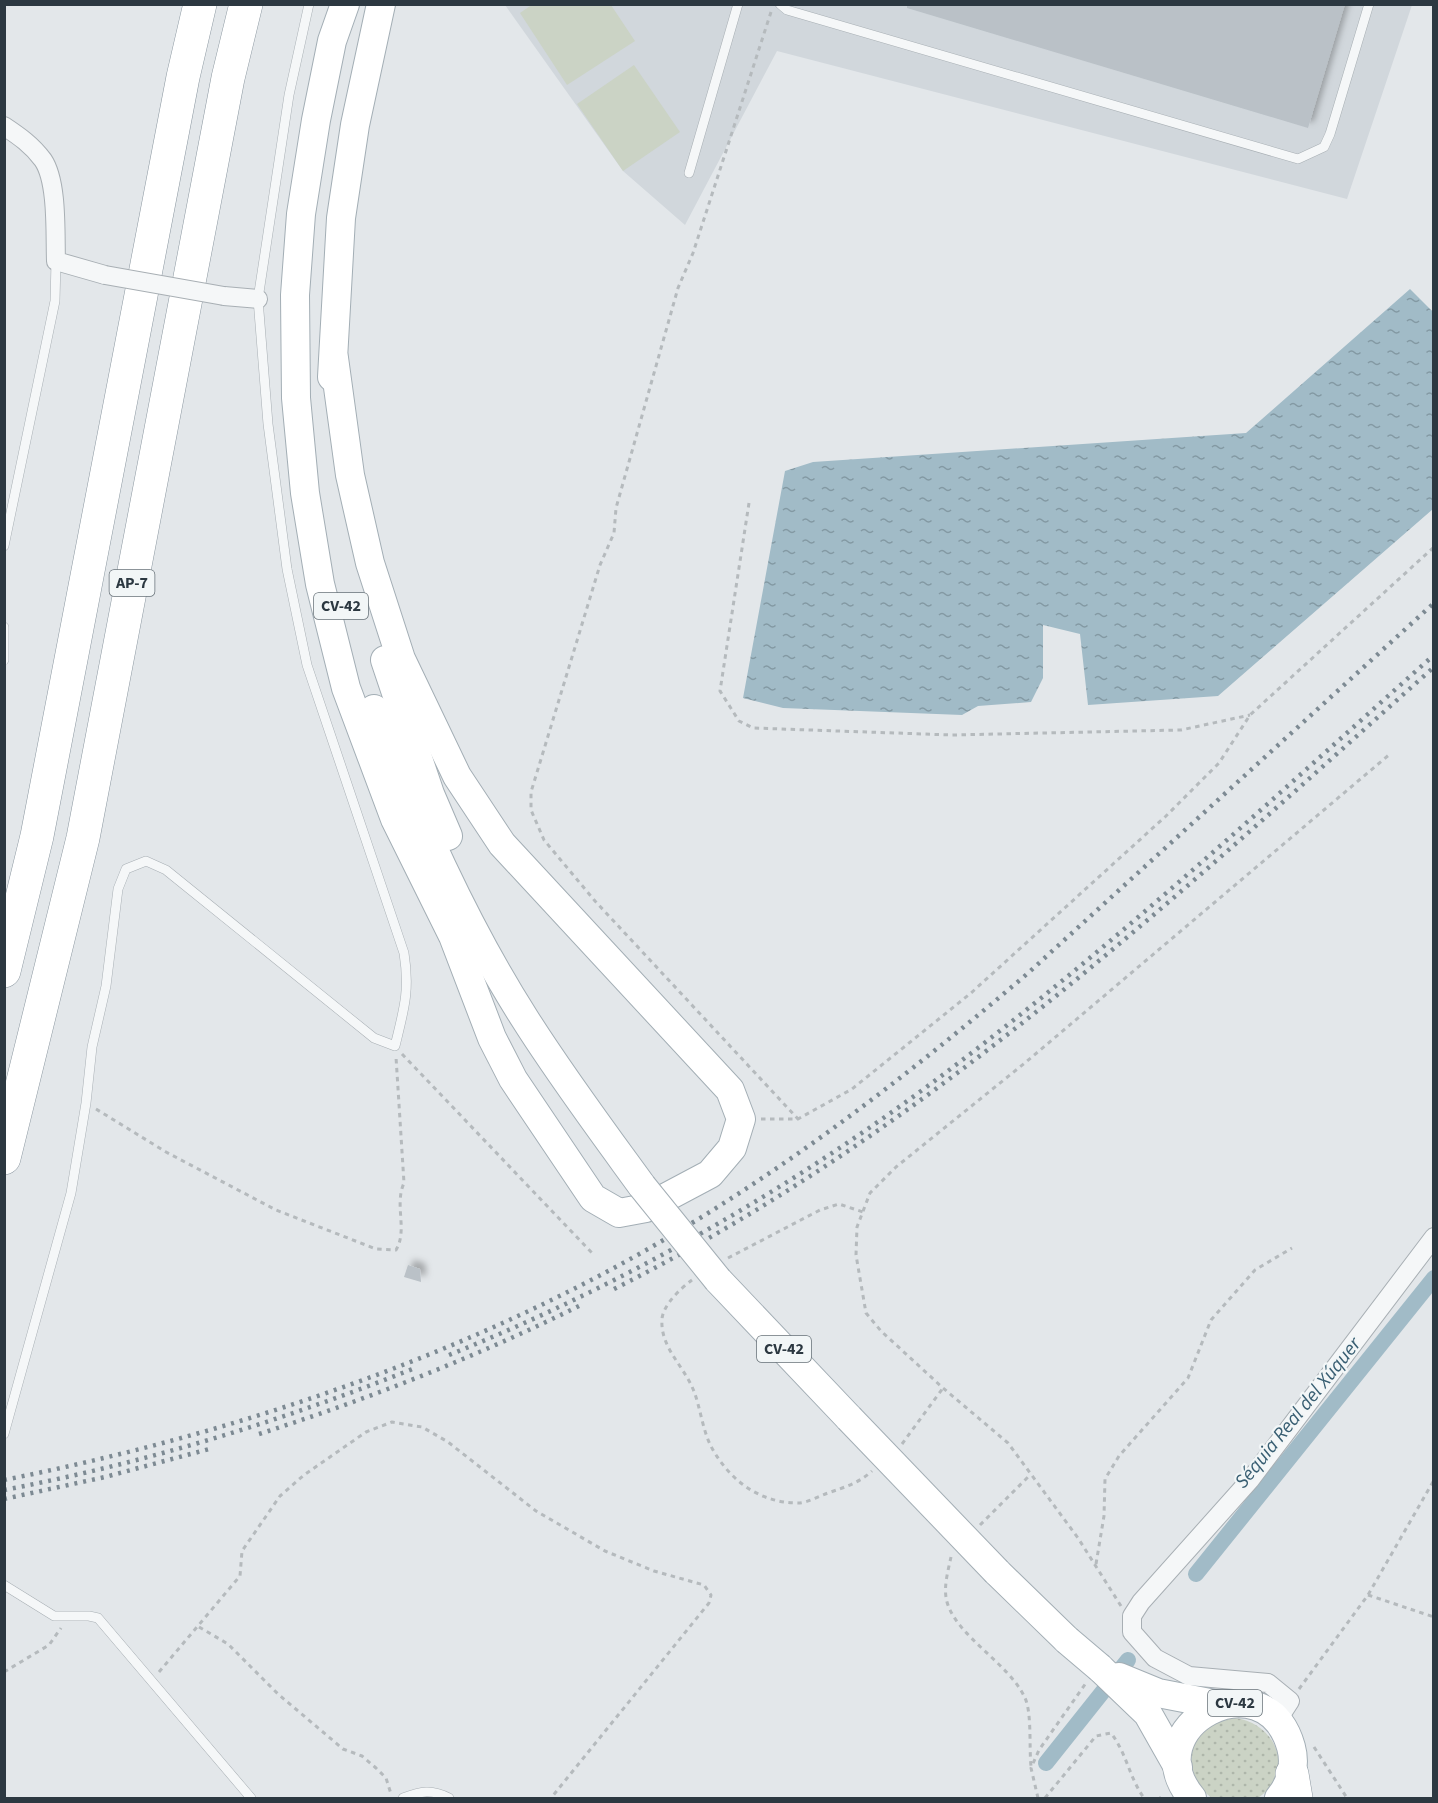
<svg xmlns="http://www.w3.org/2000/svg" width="1438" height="1803" font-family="'Source Sans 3',sans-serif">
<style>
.built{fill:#d1d7dc}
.grass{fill:url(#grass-dots)}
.pitch{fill:#cbd3c5}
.water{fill:url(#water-ripples)}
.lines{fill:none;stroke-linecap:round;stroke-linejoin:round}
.canal{stroke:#a1bbc7;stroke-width:16}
.building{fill:#bac1c7;filter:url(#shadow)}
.lane-casing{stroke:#a8afb4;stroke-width:10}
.street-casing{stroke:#a8afb4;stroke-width:20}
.primary-casing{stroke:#a3aeb5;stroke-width:30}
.highway-casing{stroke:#8b97a0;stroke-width:34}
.path{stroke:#b5babd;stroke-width:3;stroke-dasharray:4.5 4.5;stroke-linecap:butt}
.lane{stroke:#f5f7f8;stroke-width:9}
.street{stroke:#f5f7f8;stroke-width:18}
.primary{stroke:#fff;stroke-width:28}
.highway{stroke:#fff;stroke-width:33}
.rail{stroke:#7d8a93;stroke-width:4.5;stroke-dasharray:3 6;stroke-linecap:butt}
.street-bridge-casing{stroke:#a8afb4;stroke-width:20;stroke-linecap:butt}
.primary-bridge-casing{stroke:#a3aeb5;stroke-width:30;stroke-linecap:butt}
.street-bridge{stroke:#f5f7f8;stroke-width:18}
.primary-bridge{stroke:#fff;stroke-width:28}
.labels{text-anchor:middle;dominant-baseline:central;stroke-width:4.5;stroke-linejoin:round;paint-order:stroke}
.shield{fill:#f2f6f7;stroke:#677178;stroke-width:1.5}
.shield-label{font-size:16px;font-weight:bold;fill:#2c3841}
.water-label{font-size:20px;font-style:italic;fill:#385e72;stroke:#f2f6f7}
</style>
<defs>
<pattern id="grass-dots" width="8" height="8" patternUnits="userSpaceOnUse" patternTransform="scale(1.5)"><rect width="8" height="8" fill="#cbd3c5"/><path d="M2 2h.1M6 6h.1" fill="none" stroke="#aeb6aa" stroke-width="1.8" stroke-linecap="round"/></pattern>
<pattern id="water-ripples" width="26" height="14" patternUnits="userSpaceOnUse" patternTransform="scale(1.5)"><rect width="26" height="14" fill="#a1bbc7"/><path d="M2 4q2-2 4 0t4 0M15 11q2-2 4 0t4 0" fill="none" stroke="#8399a3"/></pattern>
<filter id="shadow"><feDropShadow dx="5.5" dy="-5.5" stdDeviation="3" flood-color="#0004"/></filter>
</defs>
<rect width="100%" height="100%" fill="#e3e7ea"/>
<path class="built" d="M505 5H1412L1347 199 777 51 685 225 623 171Z"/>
<path class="grass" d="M1235 1718C1277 1723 1296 1773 1258 1798H1212C1188 1782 1181 1738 1212 1724 1219 1721 1227 1720 1235 1718Z"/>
<g class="pitch">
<path d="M533 4 611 5 635 41 567 85 520 13Z"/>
<path d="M634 65 680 132 623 171 577 104Z"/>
</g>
<path class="water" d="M1410 289 1433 312V509L1218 696 1088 705 1080 634 1043 625V678L1031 702 978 706 962 715 783 708 743 698 785 471 813 462 1246 433Z"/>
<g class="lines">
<g class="canal">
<path d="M1196 1574 1434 1278"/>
<path d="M1046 1763 1128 1660"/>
</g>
</g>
<g class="building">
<path d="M907 4H1345L1308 128 907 8Z"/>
<path d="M408 1265 420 1269 421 1282 404 1277Z"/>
</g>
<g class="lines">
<g class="lane-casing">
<g id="lane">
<path d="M780 4 787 10 1298 159 1324 147 1330 134 1369 4"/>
<path d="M689 173 738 4"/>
<path d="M4 546 55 301 56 261"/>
<path d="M4 627V660"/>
<path d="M4 1434 71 1193 86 1103 92 1047 106 986 118 889 126 869 146 861 166 870 374 1038 395 1046C404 1009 410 991 404 953L307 665 287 569 268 424 258 299 289 95 309 4"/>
<path d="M4 1585 54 1616H89L98 1618 251 1798"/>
<path d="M403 1798C421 1791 432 1789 449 1798"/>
</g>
</g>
<g class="street-casing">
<g id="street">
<path d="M4 126C19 136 32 145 43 160 58 182 55 235 56 261L105 275"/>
<path d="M224 296 258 299"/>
<path d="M1277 1721 1290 1701 1268 1683 1189 1676 1155 1658 1132 1632V1616L1141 1602 1250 1480 1434 1237"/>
</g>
</g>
<g class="primary-casing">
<g id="primary">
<path d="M334 358 350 475 370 563 401 659 457 776 502 844 730 1090 741 1119 732 1148 710 1174 646 1208 619 1213 593 1198 513 1079 492 1038 453 936 395 819 346 688 320 584 305 493 296 398 295 295 301 214 316 120 332 41 345 4"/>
<path d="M332 377 341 218 355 125 381 4"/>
<path d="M385 660 430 794 448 836"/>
<path d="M374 709C417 815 463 922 525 1019 561 1076 602 1131 642 1186"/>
<path d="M718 1280 849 1418"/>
<path d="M997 1572 1067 1640"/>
<path d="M1100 1668 1148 1714 1178 1767"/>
<path d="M1119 1677 1158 1693 1220 1705"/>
<path d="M1192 1798C1132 1726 1265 1655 1291 1747 1296 1765 1291 1784 1279 1798"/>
</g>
</g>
<g class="highway-casing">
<g id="highway">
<path d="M4 971 37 836 183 77 200 4"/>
<path d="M4 1158 83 838 228 78 246 4"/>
<path d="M1292 1774 1296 1798"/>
</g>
</g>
<g class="path">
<path d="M771 12 693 253 678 288 616 508 614 533 600 565 531 792V810L544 840 595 901 798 1119"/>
<path d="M749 503 720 691 739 721 753 728 952 735 1181 730 1250 715"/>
<path d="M402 1054 593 1254"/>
<path d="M96 1109 166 1152 276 1210 376 1249 396 1250C408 1230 394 1205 404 1183L396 1057"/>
<path d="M761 1119H798L852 1089 971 993 1166 816 1219 763 1250 715 1434 547"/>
<path d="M728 1258 820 1210 839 1204 863 1212"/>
<path d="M692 1280C681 1288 663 1305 662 1319 660 1347 683 1365 693 1389 701 1408 702 1431 713 1450 731 1481 760 1503 798 1503 807 1503 819 1496 828 1493 845 1487 859 1483 872 1471"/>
<path d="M902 1444 943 1388"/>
<path d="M980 1525 1030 1475"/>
<path d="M951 1557C948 1571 943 1588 947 1602 957 1637 1009 1663 1025 1698 1032 1713 1029 1748 1031 1766"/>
<path d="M1096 1564 1104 1516 1105 1479 1119 1456 1188 1378 1211 1320 1255 1270 1292 1248"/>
<path d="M1368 1595 1434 1617"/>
<path d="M1121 1606 1078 1538 1008 1443 943 1388 881 1331 866 1313 856 1255 857 1227 870 1193 896 1167 1026 1062 1390 754"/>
<path d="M199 1627 228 1644 278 1694 343 1749 362 1756 376 1768 386 1778 391 1794"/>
<path d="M4 1672 49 1645 61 1628"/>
<path d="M159 1672 240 1576 242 1551 280 1496 304 1475 366 1432 392 1422 422 1427 448 1442 536 1511 605 1551 654 1571 704 1585 711 1595 709 1603 551 1798"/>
<path d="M1299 1689 1368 1595 1434 1480"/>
<path d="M1314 1747 1347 1798"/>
<path d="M1038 1798 1031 1768 1039 1750 1086 1683"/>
<path d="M1045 1798 1096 1736 1111 1733C1127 1754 1129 1777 1144 1798"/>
<path d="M1159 1798H1161"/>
</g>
<use href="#lane" class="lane"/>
<use href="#street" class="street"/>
<use href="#primary" class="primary"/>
<use href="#highway" class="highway"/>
<g class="rail">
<path d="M614 1289C925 1133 1176 897 1434 667"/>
<path d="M449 1355C631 1282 806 1180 961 1061 1126 935 1279 793 1434 655"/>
<path d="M259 1434C368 1399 476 1357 579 1306"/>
<path d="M4 1480C239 1433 482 1351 687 1226 809 1152 919 1066 1027 974L1434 603"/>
<path d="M4 1490C145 1463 282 1421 415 1368"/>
<path d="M4 1499 105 1477 213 1448"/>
</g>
<g class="street-bridge-casing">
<path id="street-bridge" d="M105 275 224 296"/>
</g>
<g class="primary-bridge-casing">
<g id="primary-bridge">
<path d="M642 1186 718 1280"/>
<path d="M849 1418 997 1572"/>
<path d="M1067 1640 1100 1668"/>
</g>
</g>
<use href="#street-bridge" class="street-bridge"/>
<use href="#primary-bridge" class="primary-bridge"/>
</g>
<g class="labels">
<g class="shield">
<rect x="109.5" y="570" width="45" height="26" rx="4.5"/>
<rect x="314" y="593" width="54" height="26" rx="4.5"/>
<rect x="757" y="1336" width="54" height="26" rx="4.5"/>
<rect x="1208" y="1690" width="54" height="26" rx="4.5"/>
</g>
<g class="shield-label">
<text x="132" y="583">AP-7</text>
<text x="341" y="606">CV-42</text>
<text x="784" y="1349">CV-42</text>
<text x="1235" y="1703">CV-42</text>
</g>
<g class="water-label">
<text transform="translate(1298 1413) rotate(-51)">Séquia Real del Xúquer</text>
</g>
</g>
<rect width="1438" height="1803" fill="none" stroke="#2c3841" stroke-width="12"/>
</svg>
